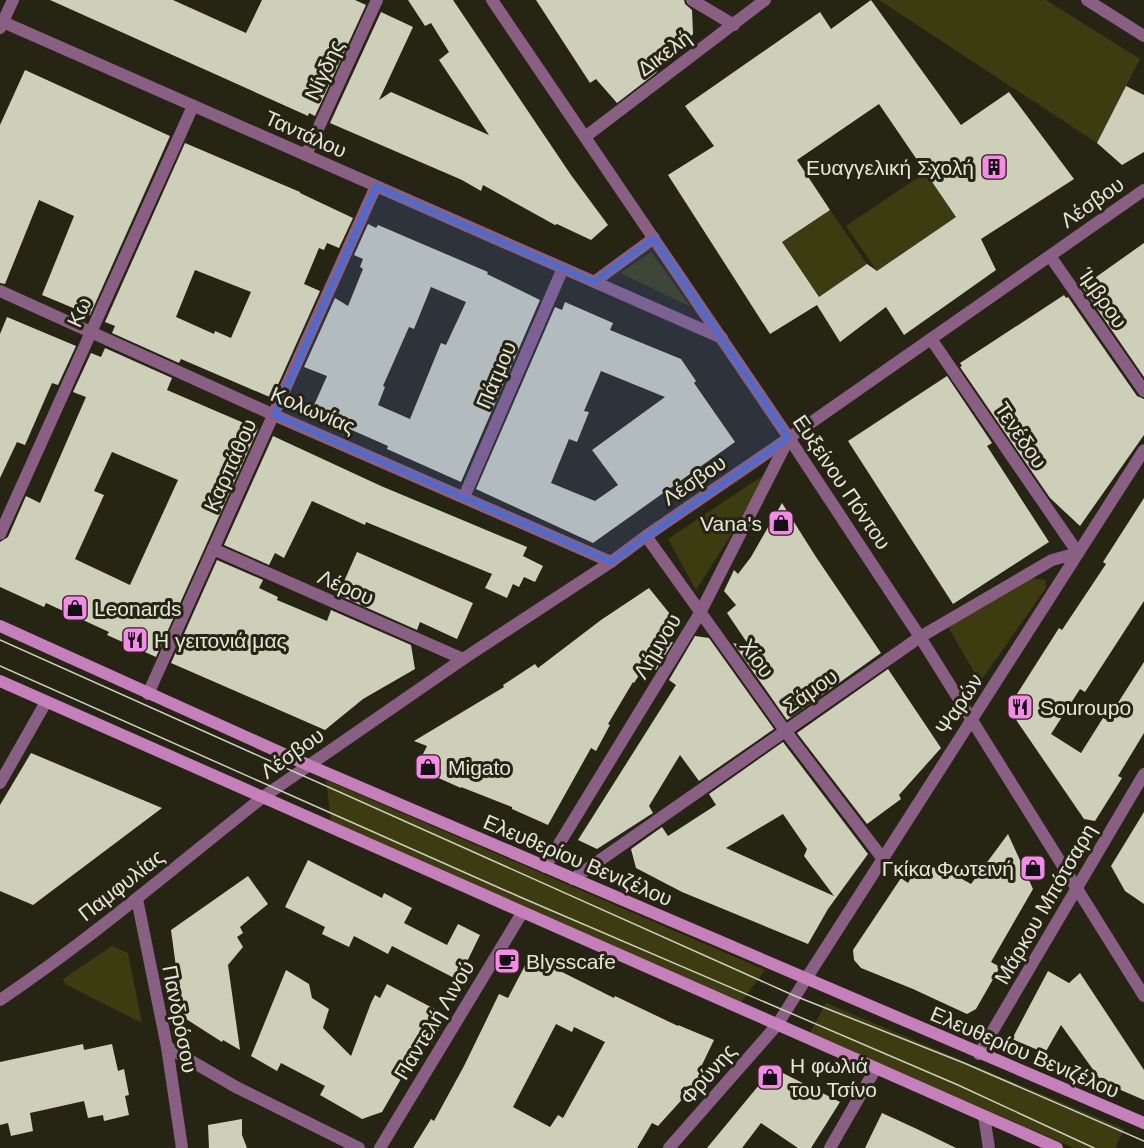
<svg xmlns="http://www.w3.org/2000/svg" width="1144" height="1148" font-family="Helvetica,sans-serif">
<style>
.green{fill:#3d3c11}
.building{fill:#cecfb8;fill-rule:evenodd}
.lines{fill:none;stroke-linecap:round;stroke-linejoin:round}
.minor{stroke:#8a5f84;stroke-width:12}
.tertiary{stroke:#8a5f84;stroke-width:12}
.secondary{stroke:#c57fbb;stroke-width:12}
.tram{stroke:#cecec2;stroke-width:1.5}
.marked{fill:#456cd8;fill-opacity:0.2;stroke:#456cd8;stroke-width:4.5;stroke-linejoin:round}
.labels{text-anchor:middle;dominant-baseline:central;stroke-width:6;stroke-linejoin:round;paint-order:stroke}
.street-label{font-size:21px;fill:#e5e5da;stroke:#262514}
.poi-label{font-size:21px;fill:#e5e5da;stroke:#262514;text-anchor:start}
</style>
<rect width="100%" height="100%" fill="#262514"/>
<g class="green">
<path d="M879 0H1046L1140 59 1097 143Z"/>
<path d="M926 172 956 217 877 271 846 226Z"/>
<path d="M830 210 867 264 819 297 782 242Z"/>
<path d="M651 252 691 307 620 273Z"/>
<path d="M764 475 760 490 696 590 668 539Z"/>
<path d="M1031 578 1045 580 1046 588 980 682 948 627Z"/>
<path d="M326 780 765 970 763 973 741 1002 331 821Z"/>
<path d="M112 946 128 953 142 1023 65 984 63 979Z"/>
<path d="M826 1003 1124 1129 1115 1148H1074L810 1033Z"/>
</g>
<g class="building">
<path d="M50 0H173L246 33 262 0H355L366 5 315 116 309 113 308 116Z"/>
<path d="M408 0H453L571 175 608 225 591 240 557 224 555 225 483 185 481 191 462 180 330 123 381 12 413 27 379 100 391 92 489 135 439 60 449 52 431 23 425 26Z"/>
<path d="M536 0H684L685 4 692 10 693 34 681 46 674 42 656 73 617 103 596 79 590 83Z"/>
<path d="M871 0 961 125 1009 92 1074 179 981 239 996 270 904 335 886 307 840 342 817 305 770 334 668 175 714 146 685 106 820 12 831 29ZM879 104 956 217 877 271 867 264 819 297 782 242 830 210 797 160Z"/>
<path d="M25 70 170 136 90 315 42 295 74 216 39 200 5 284 0 283V125Z"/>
<path d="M1126 86 1144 95V152L1122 165 1097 143Z"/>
<path d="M185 143 300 192V193L353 218 339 248 327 243 324 250 319 248 304 284 320 291 272 398 181 359 179 363 112 333 115 326 105 322ZM195 270 251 292 231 338 215 331 214 334 176 317Z"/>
<path d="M368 224 376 228 378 225 488 272 487 274 540 300 461 482 387 449 388 446 311 412 327 376 304 367 335 298 348 306 363 269 360 267 363 259 354 255ZM431 287 466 302 446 345 441 343 410 419 378 405 385 387 383 386 409 327 414 329Z"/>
<path d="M1144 243V377L1082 287Z"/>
<path d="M1064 295 1066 298 1068 297 1137 396 1144 399V435L1080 526 1050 498 960 367 962 366 960 363Z"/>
<path d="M565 302 613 323 610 330 681 359 696 381 694 383 735 442 593 543 476 489 555 307 562 310ZM601 371 665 397 592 450 618 485 595 501 551 483 569 439 577 442 589 412 584 411Z"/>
<path d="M7 317 76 346 58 385 52 383 25 445 17 442 0 478V334Z"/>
<path d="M105 348 172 378 167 390 258 429 156 657 107 635 109 632 46 603 44 607 0 587V542L8 537 26 496 40 503 86 397 73 392 91 353 101 357ZM112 452 178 480 130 585 75 559 104 495 94 491Z"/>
<path d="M947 376 992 443 987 446 1049 542 953 604 848 441Z"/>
<path d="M273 436 381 486 527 547 523 556 543 566 535 582 524 577 519 587 513 584 507 598 485 588 492 574 366 522 365 525 312 501 284 558 275 553 269 565 224 545Z"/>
<path d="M1144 498V601L1085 692 1080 689 1051 734 1081 753 1103 718 1107 720 1144 662V733L1118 776 1122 778 1095 821 1084 819 1008 708 1059 628 1062 630 1106 564 1103 562Z"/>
<path d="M782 503 816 557 881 653 787 720 733 643 750 647 727 613 736 605 724 591 734 570 738 574 751 557Z"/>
<path d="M357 552 473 603 457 639 420 622 417 630 338 595Z"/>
<path d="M217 560 263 580 259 588 278 597 277 600 327 621 331 610 411 645 415 669 363 699 325 730 171 663Z"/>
<path d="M649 588 674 619 657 645 673 642 656 670 647 663 634 683 633 682 608 724 610 725 596 751 591 748 548 825 512 809V807L461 787V788L416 768 427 746 414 741 504 687 503 685 535 664 538 668 601 620Z"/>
<path d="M695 636 709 638 774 729 699 781 680 755 649 806 653 813 597 849 578 840 676 685 669 680Z"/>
<path d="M888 669 941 748 899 795 901 799 867 824 797 733Z"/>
<path d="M783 742 868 854 828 909 808 944 682 892 636 868 631 849 662 827 668 836 716 805 709 794ZM783 814 807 849 804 856 834 896 726 848Z"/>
<path d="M31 753 162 808 33 905 0 891V805Z"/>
<path d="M1144 812V904L1125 891 1111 866Z"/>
<path d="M1008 834 1033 889 991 962 1000 967 976 1009 967 1014 913 989 861 968 854 960 853 950 901 878 908 883 919 864 928 870 931 866 942 872 944 869 971 884Z"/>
<path d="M308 860 382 898 384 893 412 908 404 923 447 945 458 924 480 935 458 980 392 946 388 954 354 936 349 947 322 934 325 927 285 907Z"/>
<path d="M248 876 268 904 240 927 243 933 237 937 243 947 228 965 240 1050 223 1040 222 1042 183 1017 178 967H176L171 930Z"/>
<path d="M530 956 614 998 615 996 678 1026V1025L714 1040 700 1069 706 1073 658 1126 652 1123 637 1148H413L431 1119 434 1121 464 1066 499 994 508 998ZM556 1024 572 1032 574 1027 605 1042 563 1118 558 1115 550 1127 513 1107Z"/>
<path d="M286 970 309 984 312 998 329 1009 323 1028 351 1056 371 1003 375 995 380 998 387 984 446 1015 432 1043 424 1039 382 1112 362 1119 320 1095 325 1086 281 1063 277 1071 251 1056Z"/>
<path d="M1048 971 1069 983 1080 973 1144 1070V1100L1102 1082 1061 1025 1045 1053 1012 1039Z"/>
<path d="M83 1044 84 1050 112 1044 118 1071 124 1069 129 1095 125 1096 129 1115 104 1121 103 1115 88 1118 84 1101 30 1113 33 1131 11 1136 8 1123 0 1125V1062Z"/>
<path d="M773 1068 840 1102 811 1148H798L761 1123 742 1148H707Z"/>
<path d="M882 1113 917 1129 956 1148H865Z"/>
<path d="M242 1119V1135L247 1148H209L208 1125Z"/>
</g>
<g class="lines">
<g class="minor">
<path d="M692 0 734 25"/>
<path d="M3 22 722 338"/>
<path d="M585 137 765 0"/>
<path d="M306 155 377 0"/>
<path d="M1050 256 1144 391"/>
<path d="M594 282 654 238"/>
<path d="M0 291 274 415 611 562"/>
<path d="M464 497 563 268"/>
<path d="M0 534 193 106"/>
<path d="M646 536 786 732 883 859"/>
<path d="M213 549 463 659"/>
<path d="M148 694 376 186"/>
<path d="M0 783 46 702"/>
<path d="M545 867 700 613 789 438"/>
<path d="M573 879 920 637 1052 560 1078 553 931 339"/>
<path d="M137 899 167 1047 182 1148"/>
<path d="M0 1000C92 938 176 866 263 797"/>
<path d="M167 1047 236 1087 359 1148"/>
<path d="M979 1054 1144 774"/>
<path d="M984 1116 989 1148"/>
<path d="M380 1148 522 913"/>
<path d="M669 1148 777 1025 806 979"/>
<path d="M830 1148 876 1068"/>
</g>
<g class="tertiary">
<path d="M492 0 789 438 920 637 1144 996"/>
<path d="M1087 0 1144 36"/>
<path d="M0 28 13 0"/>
<path d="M263 797 463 659 611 562 646 536 789 438 1144 190"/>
<path d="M806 979 1144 450"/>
</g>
<g class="secondary">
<path d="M0 626 308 765 1144 1123"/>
<path d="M0 681 1057 1148"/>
</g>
<g class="tram">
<path d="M0 640 795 996 964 1063 1144 1141"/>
<path d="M0 666 520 897 958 1085 1094 1148"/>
</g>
</g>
<path class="marked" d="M376 186 594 282 654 238 789 438 611 562 274 415Z"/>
<defs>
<g id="building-square" transform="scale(1.35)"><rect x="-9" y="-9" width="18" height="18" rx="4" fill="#f888ea" stroke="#262514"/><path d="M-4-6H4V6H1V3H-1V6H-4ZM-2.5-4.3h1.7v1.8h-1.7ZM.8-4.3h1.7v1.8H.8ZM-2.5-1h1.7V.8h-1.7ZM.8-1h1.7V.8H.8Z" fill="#111"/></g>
<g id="shop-square" transform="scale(1.35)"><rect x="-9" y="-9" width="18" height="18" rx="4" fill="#f888ea" stroke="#262514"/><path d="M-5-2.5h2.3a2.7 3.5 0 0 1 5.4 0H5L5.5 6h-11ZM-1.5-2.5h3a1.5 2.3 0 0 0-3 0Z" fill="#111"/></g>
<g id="restaurant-square" transform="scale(1.35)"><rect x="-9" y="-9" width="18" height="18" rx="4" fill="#f888ea" stroke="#262514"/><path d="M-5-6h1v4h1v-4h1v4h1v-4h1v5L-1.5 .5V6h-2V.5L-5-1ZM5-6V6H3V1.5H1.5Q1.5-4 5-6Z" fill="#111"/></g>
<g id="cafe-square" transform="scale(1.35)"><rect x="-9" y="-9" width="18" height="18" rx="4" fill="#f888ea" stroke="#262514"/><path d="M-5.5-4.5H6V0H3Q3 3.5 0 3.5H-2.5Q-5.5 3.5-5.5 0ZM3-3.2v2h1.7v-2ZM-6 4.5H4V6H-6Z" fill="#111"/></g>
</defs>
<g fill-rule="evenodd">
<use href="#building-square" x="994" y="167"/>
<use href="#shop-square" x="781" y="523"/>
<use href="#shop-square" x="75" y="608"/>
<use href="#restaurant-square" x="135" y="640"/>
<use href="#restaurant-square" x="1020" y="707"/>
<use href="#shop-square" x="428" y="767"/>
<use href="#shop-square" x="1033" y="868"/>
<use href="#cafe-square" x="507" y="961"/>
<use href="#shop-square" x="770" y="1077"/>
</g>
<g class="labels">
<g class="street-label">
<text transform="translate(664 53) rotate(-37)">Δικελή</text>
<text transform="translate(324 70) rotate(-65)">Νίγδης</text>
<text transform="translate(306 134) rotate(24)">Ταντάλου</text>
<text transform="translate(1092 202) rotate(-35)">Λέσβου</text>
<text transform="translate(1103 298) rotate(55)">Ίμβρου</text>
<text transform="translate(79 312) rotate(-66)">Κω</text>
<text transform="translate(496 375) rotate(-67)">Πάτμου</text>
<text transform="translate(313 410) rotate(23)">Κολωνίας</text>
<text transform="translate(1021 435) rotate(56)">Τενέδου</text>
<text transform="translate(230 465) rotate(-66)">Καρπάθου</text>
<text transform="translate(694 480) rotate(-34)">Λέσβου</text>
<text transform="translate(842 482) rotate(56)">Ευξείνου Πόντου</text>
<text transform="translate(346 587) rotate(24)">Λέρου</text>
<text transform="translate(657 646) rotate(-59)">Λήμνου</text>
<text transform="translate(757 658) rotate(54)">Χίου</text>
<text transform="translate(810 691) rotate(-35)">Σάμου</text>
<text transform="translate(959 704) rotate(-57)">Ψαρών</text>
<text transform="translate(292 753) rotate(-35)">Λέσβου</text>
<text transform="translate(578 860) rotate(23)">Ελευθερίου Βενιζέλου</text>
<text transform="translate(121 885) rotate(-38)">Παμφυλίας</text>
<text transform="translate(1045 904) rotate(-60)">Μάρκου Μπότσαρη</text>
<text transform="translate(180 1019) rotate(79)">Πανδρόσου</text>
<text transform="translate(434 1020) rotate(-59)">Παντελή Λινού</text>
<text transform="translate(1025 1052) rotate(23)">Ελευθερίου Βενιζέλου</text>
<text transform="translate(708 1074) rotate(-49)">Φρύνης</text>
</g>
<g class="poi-label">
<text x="974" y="167" text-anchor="end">Ευαγγελική Σχολή</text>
<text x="762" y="523" text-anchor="end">Vana's</text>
<text x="94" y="608">Leonards</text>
<text x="154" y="640">Η γειτονιά μας</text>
<text x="1040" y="707">Souroupo</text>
<text x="448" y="767">Migato</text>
<text x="1014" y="868" text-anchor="end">Γκίκα Φωτεινή</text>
<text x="526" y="961">Blysscafe</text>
<text x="790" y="1065">Η φωλιά<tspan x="790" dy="24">του Τσίνο</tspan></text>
</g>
</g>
</svg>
